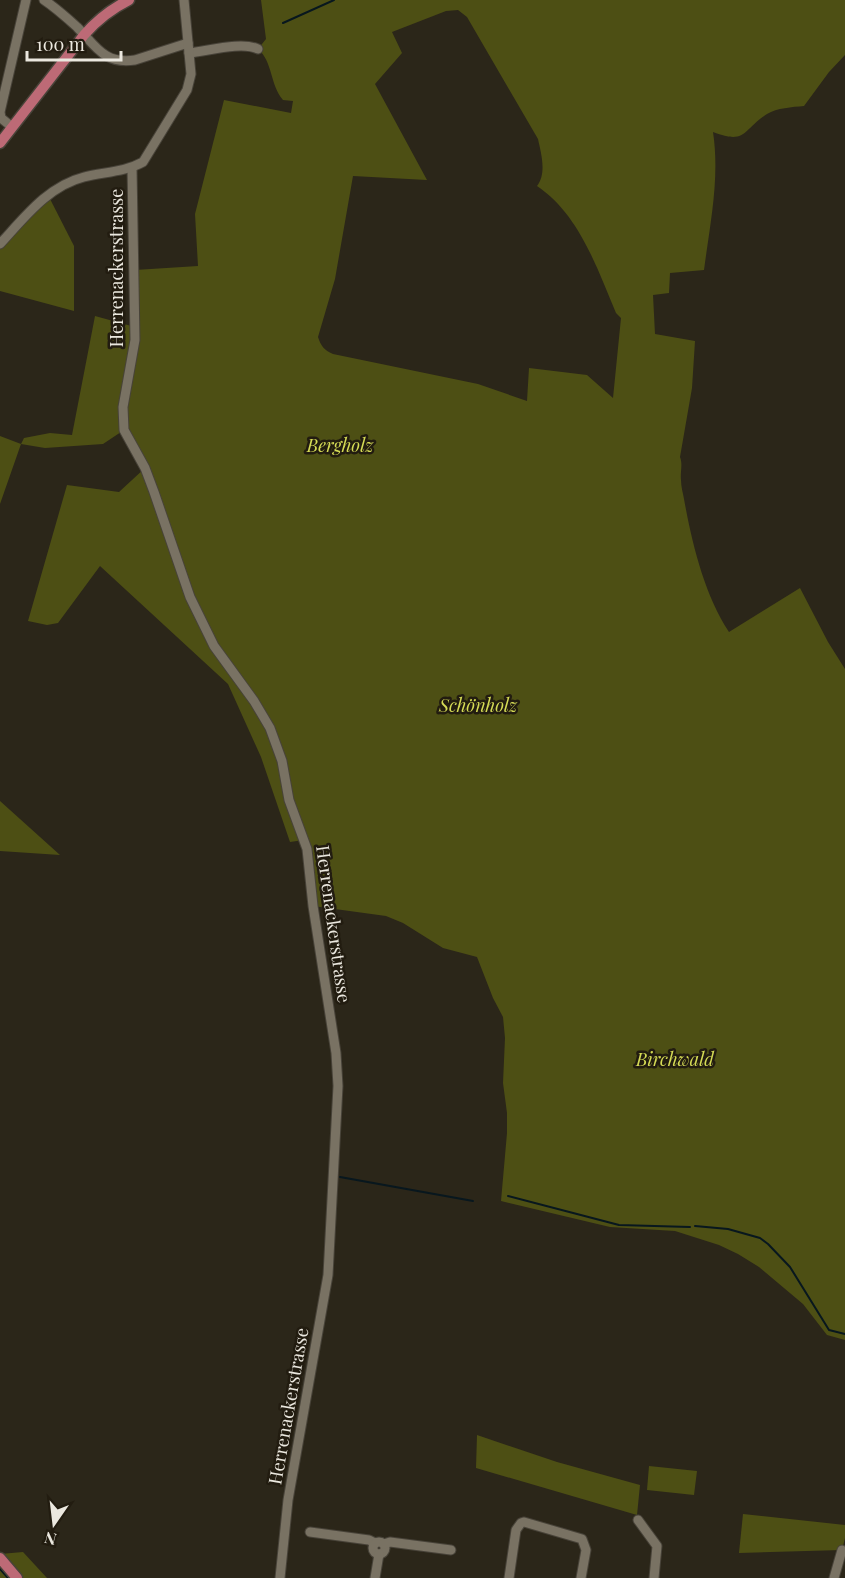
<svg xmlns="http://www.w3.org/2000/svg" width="845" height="1578" font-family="'Playfair Display',serif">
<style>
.green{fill:#4d4f14;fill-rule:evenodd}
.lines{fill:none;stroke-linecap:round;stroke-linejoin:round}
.stream{stroke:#08171e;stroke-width:2}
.minor-casing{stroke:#484339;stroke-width:11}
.major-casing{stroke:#484339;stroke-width:13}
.minor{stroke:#797263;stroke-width:9}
.major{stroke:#bd6a76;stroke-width:10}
.labels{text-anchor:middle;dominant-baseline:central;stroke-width:5;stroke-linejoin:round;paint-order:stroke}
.street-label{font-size:18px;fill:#ebe8df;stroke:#221c10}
.park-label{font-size:18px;font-style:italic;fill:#d5db55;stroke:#221c10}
</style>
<rect width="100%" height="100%" fill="#2b2619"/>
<g class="green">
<path d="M261 0H845V55L829 72 804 106C792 107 777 108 767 114 742 130 747 145 713 132 720 178 710 224 704 270L670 273 669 293 653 295 655 334 695 341 692 388 680 457C683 464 680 473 681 480 681 487 683 493 684 499 692 543 704 594 729 632L800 588 828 642 845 669V1340L827 1335 803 1304 759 1267 738 1254 719 1245 675 1231 610 1227 501 1201 507 1133V1113L503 1083 505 1038 503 1017 493 998 477 957 443 948 403 923 386 916 313 906 304 840 290 842 261 757 228 684 100 566 58 623 47 625 28 621 67 485 119 492 145 468 124 430 103 444 45 448 21 444 0 504V436L21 444 24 438 50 433 72 435 95 316 135 327V270L198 266 195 214 224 100 291 113 293 101 283 100C270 85 273 62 258 49L266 39ZM458 10 467 17 538 139C541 153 547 173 537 186 579 214 597 268 616 313L621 318 613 398 587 375 529 368 527 401 478 384 333 354C324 350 321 346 318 337L335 279 353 176 427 180 375 84 402 53 392 32 446 11Z"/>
<path d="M48 195 74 246V311L0 291V244Z"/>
<path d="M0 801 60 855 0 851Z"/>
<path d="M477 1435 557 1462 640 1485 637 1515 476 1468Z"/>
<path d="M649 1466 697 1471 694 1495 647 1490Z"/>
<path d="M743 1514 845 1525V1538L842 1550 739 1553Z"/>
<path d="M23 1552 47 1578H0V1554Z"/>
</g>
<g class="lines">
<g class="stream">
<path d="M283 23 334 0"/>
<path d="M340 1177 473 1201"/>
<path d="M508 1196 619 1225 690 1227"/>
<path d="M695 1226 728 1229 760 1238 768 1244 790 1267 829 1330 845 1334"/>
<path d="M0 1569 8 1578"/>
</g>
<g class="minor-casing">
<g id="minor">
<path d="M44 0C56 8 66 17 77 27 95 45 104 65 135 60L188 43"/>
<path d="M189 53C208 51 242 41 258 49"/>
<path d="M12 127 1 118 0 112 26 0"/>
<path d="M132 168 135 340 123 407 124 430 145 468 154 492 190 597 214 646 254 701 270 728 282 761 289 800 307 849 313 906 336 1053 338 1086 328 1275 288 1500 280 1578"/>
<path d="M0 244C24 218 48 186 84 177 104 172 125 172 143 162L187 90 191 74 184 0"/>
<path d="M638 1520 657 1546 654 1578"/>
<path d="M310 1532 369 1540 375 1543"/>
<circle cx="379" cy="1548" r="6"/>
<path d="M384 1544 390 1542 451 1550"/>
<path d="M375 1578 379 1554"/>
<path d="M509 1578 516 1530 521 1523 524 1522 582 1539 586 1550 581 1578"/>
<path d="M834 1578 842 1550"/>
</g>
</g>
<g class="major-casing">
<g id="major">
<path d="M0 143 84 35C97 20 111 9 129 0"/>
<path d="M0 1558 17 1578"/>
</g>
</g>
<use href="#minor" class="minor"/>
<use href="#major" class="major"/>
</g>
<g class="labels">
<g class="street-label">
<text transform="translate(116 268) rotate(-90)">Herrenackerstrasse</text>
<text transform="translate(334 924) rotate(82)">Herrenackerstrasse</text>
<text transform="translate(288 1406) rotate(-80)">Herrenackerstrasse</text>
</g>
<g class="park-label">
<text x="340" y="445">Bergholz</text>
<text x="478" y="705">Schönholz</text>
<text x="675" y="1059">Birchwald</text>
</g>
</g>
<g transform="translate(54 1524) rotate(194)" stroke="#221c10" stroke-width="4.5" paint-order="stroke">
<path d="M0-4.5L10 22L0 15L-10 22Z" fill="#ebe8df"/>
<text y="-9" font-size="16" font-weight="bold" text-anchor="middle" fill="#ebe8df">N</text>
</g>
<path d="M27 51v9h94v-9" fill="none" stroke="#ebe8df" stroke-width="3"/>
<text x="36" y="51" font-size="18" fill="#ebe8df" stroke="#221c10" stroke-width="4.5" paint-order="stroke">100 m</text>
</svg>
